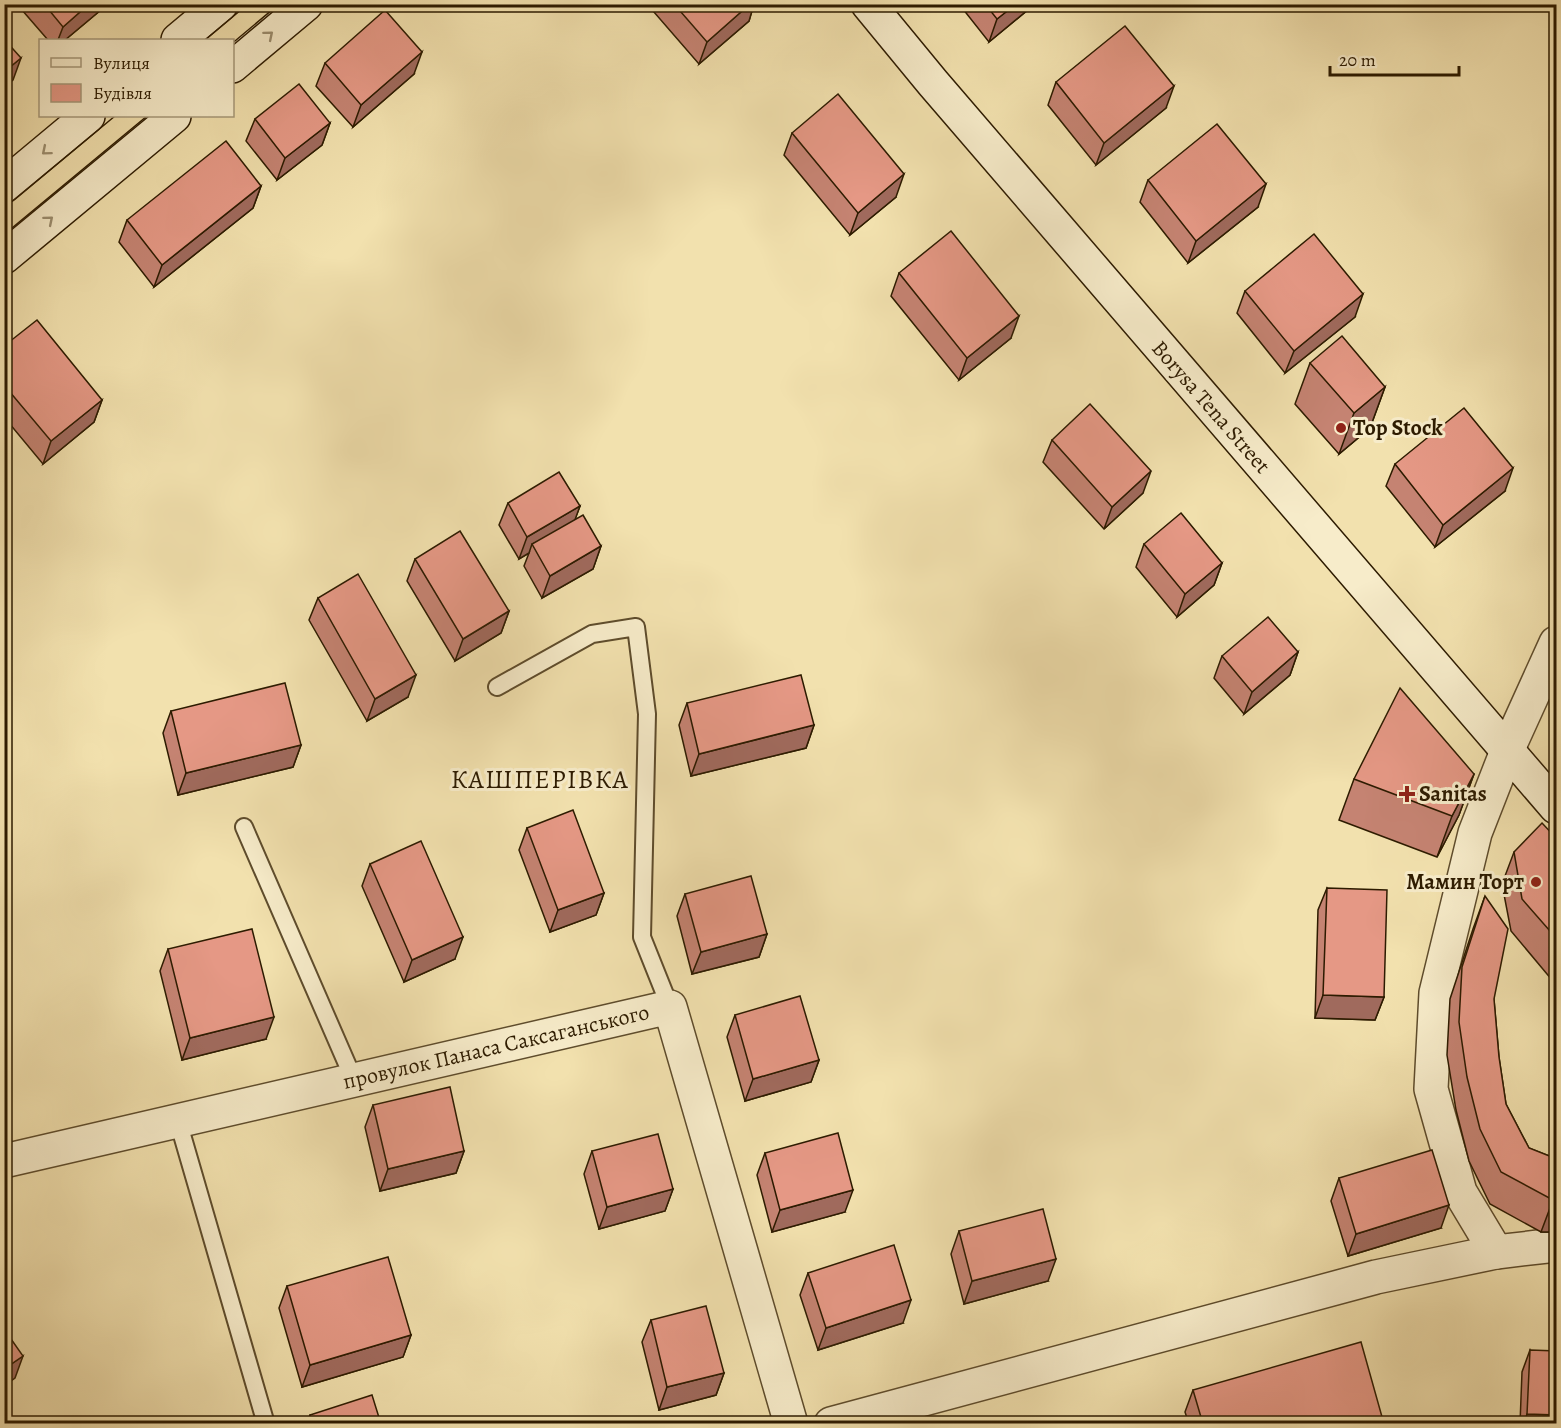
<svg xmlns="http://www.w3.org/2000/svg" width="1561" height="1428" font-family="Alegreya,serif">
<style>
.lines{fill:none;stroke-linecap:round;stroke-linejoin:round}
.lane-casing{stroke:#5e4c2c;stroke-width:20}
.street-casing{stroke:#5e4c2c;stroke-width:36}
.secondary-casing{stroke:#2d1b00;stroke-width:36}
.lane{stroke:#f7ecca;stroke-width:16}
.street{stroke:#f7ecca;stroke-width:33}
.secondary{stroke:#f7ecca;stroke-width:33}
.tram{stroke:#2d1b00;stroke-width:1.5}
.wall{fill:#c58372;stroke:#2d1b00;stroke-width:1.5}
.shaded-wall{fill:#a06a5d;stroke:#2d1b00;stroke-width:1.5}
.building{fill:#e59885;stroke:#2d1b00;stroke-width:1.5}
.oneway{stroke:#9c8e6f}
.poi-dot{fill:#8f2418;stroke:#f7ecca;stroke-width:2}
.labels{text-anchor:middle;dominant-baseline:central;stroke-width:6;stroke-linejoin:round;paint-order:stroke}
.street-label{font-size:22px;fill:#2d1b00;stroke:#f7ecca}
.poi-label{font-size:22px;font-weight:bold;fill:#2d1b00;stroke:#f7ecca;text-anchor:start}
.quarter-label{font-size:26px;letter-spacing:1.5px;fill:#2d1b00;stroke:#f7ecca}
</style>
<rect width="100%" height="100%" fill="#f2e1ae"/>
<filter id="stains"><feTurbulence type="fractalNoise" baseFrequency=".00333" numOctaves="4"/><feColorMatrix values="0 0 0 0 .2 0 0 0 0 .09 0 0 0 0 .02 0 0 0 .5 -.17"/></filter>
<radialGradient id="worn" r=".72"><stop offset=".6" stop-color="#630" stop-opacity="0"/><stop offset="1" stop-color="#630" stop-opacity=".3"/></radialGradient>
<g class="lines">
<g class="lane-casing">
<g id="lane">
<path d="M497,687L592,634L636,627L647,714L642,937L670,1007"/>
<path d="M244,827L354,1080"/>
<path d="M178,1121L266,1424"/>
</g>
</g>
<g class="street-casing">
<g id="street">
<path d="M1556,643L1507,751L1475,833L1436,993L1431,1089L1460,1192L1496,1252L1556,1245"/>
<path d="M4,1161L670,1007L791,1424"/>
<path d="M831,1424L1376,1277L1496,1252"/>
</g>
</g>
<g class="secondary-casing">
<g id="secondary">
<path d="M868,4L933,83L1556,807"/>
<path d="M178,40L221,4"/>
<path d="M232,66L306,4"/>
<path d="M4,186L88,116"/>
<path d="M4,257L174,116"/>
</g>
</g>
<use href="#lane" class="lane"/>
<use href="#street" class="street"/>
<use href="#secondary" class="secondary"/>
<g class="tram">
<path d="M205,40L248,4"/>
<path d="M232,46L282,4"/>
<path d="M4,208L115,116"/>
<path d="M4,236L149,116"/>
</g>
</g>
<g class="wall">
<path d="M24,4H108L65,40H48L22,10Z"/>
<path d="M647,4H754L749,21L699,64Z"/>
<path d="M959,4H1035L989,42Z"/>
<path d="M325,63L414,74L353,127L316,86Z"/>
<path d="M1056,82L1166,108L1096,165L1048,105Z"/>
<path d="M255,119L330,123L322,145L277,180L246,141Z"/>
<path d="M792,133L896,197L850,235L784,155Z"/>
<path d="M1148,180L1258,207L1188,263L1140,202Z"/>
<path d="M261,186L253,208L154,287L119,242L127,220Z"/>
<path d="M899,273L1011,338L959,380L891,296Z"/>
<path d="M1245,291L1355,317L1285,373L1237,313Z"/>
<path d="M4,346L102,400L94,422L43,464L4,417Z"/>
<path d="M1310,363L1385,387L1370,428L1339,454L1295,404Z"/>
<path d="M1052,440L1143,493L1104,529L1043,462Z"/>
<path d="M1395,464L1505,491L1435,547L1386,486Z"/>
<path d="M508,503L580,506L575,519L601,546L593,569L542,598L524,566L529,553L519,559L499,525Z"/>
<path d="M1144,544L1222,563L1214,585L1177,617L1136,567Z"/>
<path d="M415,559L509,611L501,633L455,661L407,581Z"/>
<path d="M318,598L408,697L367,721L309,620Z"/>
<path d="M1298,652L1290,675L1244,714L1214,678L1222,656Z"/>
<path d="M687,703L814,725L806,748L691,776L679,725Z"/>
<path d="M171,711L301,745L293,767L178,795L163,733Z"/>
<path d="M1474,774L1459,815L1437,857L1339,820L1354,779Z"/>
<path d="M527,828L604,893L596,915L550,932L519,850Z"/>
<path d="M1557,839V986L1511,931L1502,884L1514,852Z"/>
<path d="M370,864L455,959L404,982L362,886Z"/>
<path d="M1327,888L1384,997L1375,1020L1315,1018L1318,910Z"/>
<path d="M685,894L767,934L759,957L692,974L677,916Z"/>
<path d="M1485,896L1499,1057L1506,1104L1529,1148L1557,1159V1232H1541L1490,1204L1469,1161L1456,1110L1447,1055L1450,999L1473,929Z"/>
<path d="M168,949L266,1039L182,1060L160,971Z"/>
<path d="M735,1015L819,1060L811,1082L745,1101L727,1037Z"/>
<path d="M373,1105L464,1151L456,1173L380,1191L365,1127Z"/>
<path d="M592,1151L673,1189L665,1211L599,1229L584,1174Z"/>
<path d="M765,1153L845,1212L772,1232L757,1175Z"/>
<path d="M1339,1178L1441,1228L1348,1256L1331,1201Z"/>
<path d="M959,1231L1048,1281L964,1304L951,1254Z"/>
<path d="M808,1273L903,1323L818,1350L800,1295Z"/>
<path d="M287,1286L411,1335L403,1357L302,1387L279,1308Z"/>
<path d="M651,1320L724,1373L716,1395L659,1410L642,1342Z"/>
<path d="M1530,1350L1557,1424H1520L1522,1372Z"/>
<path d="M1193,1390L1384,1424H1189L1185,1412Z"/>
<path d="M310,1415L381,1424H306Z"/>
</g>
<g class="shaded-wall">
<path d="M89,4H108L65,40H58L63,27Z"/>
<path d="M750,4H754L749,21L699,64L707,42Z"/>
<path d="M1016,4H1035L989,42L997,19Z"/>
<path d="M422,52L414,74L353,127L361,105Z"/>
<path d="M21,58L13,80L4,87V72Z"/>
<path d="M1174,86L1166,108L1096,165L1104,143Z"/>
<path d="M330,123L322,145L277,180L285,158Z"/>
<path d="M904,174L896,197L850,235L858,213Z"/>
<path d="M1266,184L1258,207L1188,263L1196,241Z"/>
<path d="M261,186L253,208L154,287L162,265Z"/>
<path d="M1363,294L1355,317L1285,373L1294,351Z"/>
<path d="M1019,316L1011,338L959,380L967,358Z"/>
<path d="M1385,387L1370,428L1339,454L1354,413Z"/>
<path d="M102,400L94,422L43,464L51,441Z"/>
<path d="M1513,468L1505,491L1435,547L1443,525Z"/>
<path d="M1151,471L1143,493L1104,529L1112,507Z"/>
<path d="M580,506L572,528L532,544L529,553L519,559L527,537Z"/>
<path d="M601,546L593,569L542,598L550,576Z"/>
<path d="M1222,563L1214,585L1177,617L1185,594Z"/>
<path d="M509,611L501,633L455,661L463,639Z"/>
<path d="M1298,652L1290,675L1244,714L1252,692Z"/>
<path d="M416,675L408,697L367,721L375,699Z"/>
<path d="M814,725L806,748L691,776L699,754Z"/>
<path d="M301,745L293,767L178,795L186,773Z"/>
<path d="M1474,774L1459,815L1437,857L1452,816Z"/>
<path d="M604,893L596,915L550,932L558,910Z"/>
<path d="M767,934L759,957L692,974L701,952Z"/>
<path d="M463,937L455,959L404,982L412,960Z"/>
<path d="M1323,995L1384,997L1375,1020L1315,1018Z"/>
<path d="M274,1017L266,1039L182,1060L190,1038Z"/>
<path d="M819,1060L811,1082L745,1101L753,1079Z"/>
<path d="M464,1151L456,1173L380,1191L388,1169Z"/>
<path d="M673,1189L665,1211L599,1229L607,1207Z"/>
<path d="M853,1190L845,1212L772,1232L780,1210Z"/>
<path d="M1553,1200H1557V1232H1541Z"/>
<path d="M1449,1205L1441,1228L1348,1256L1356,1234Z"/>
<path d="M1056,1259L1048,1281L964,1304L972,1281Z"/>
<path d="M911,1300L903,1323L818,1350L826,1328Z"/>
<path d="M411,1335L403,1357L302,1387L310,1365Z"/>
<path d="M23,1356L15,1378L4,1386V1369Z"/>
<path d="M724,1373L716,1395L659,1410L667,1387Z"/>
<path d="M1527,1414L1557,1415V1424H1524Z"/>
</g>
<g class="building">
<path d="M44,4H89L63,27Z"/>
<path d="M674,4H750L707,42Z"/>
<path d="M985,4H1016L997,19Z"/>
<path d="M385,10L422,52L361,105L325,63Z"/>
<path d="M1125,26L1174,86L1104,143L1056,82Z"/>
<path d="M4,39L21,58L4,72Z"/>
<path d="M299,84L330,123L285,158L255,119Z"/>
<path d="M838,94L904,174L858,213L792,133Z"/>
<path d="M1217,124L1266,184L1196,241L1148,180Z"/>
<path d="M226,141L261,186L162,265L127,220Z"/>
<path d="M951,231L1019,316L967,358L899,273Z"/>
<path d="M1314,234L1363,294L1294,351L1245,291Z"/>
<path d="M37,320L102,400L51,441L4,385V346Z"/>
<path d="M1342,336L1385,387L1354,413L1310,363Z"/>
<path d="M1090,404L1151,471L1112,507L1052,440Z"/>
<path d="M1464,408L1513,468L1443,525L1395,464Z"/>
<path d="M559,472L580,506L527,537L508,503Z"/>
<path d="M1181,513L1222,563L1185,594L1144,544Z"/>
<path d="M583,515L601,546L550,576L532,544Z"/>
<path d="M460,531L509,611L463,639L415,559Z"/>
<path d="M358,574L416,675L375,699L318,598Z"/>
<path d="M1268,617L1298,652L1252,692L1222,656Z"/>
<path d="M801,675L814,725L699,754L687,703Z"/>
<path d="M285,683L301,745L186,773L171,711Z"/>
<path d="M1400,688L1474,774L1452,816L1354,779Z"/>
<path d="M573,810L604,893L558,910L527,828Z"/>
<path d="M1542,823L1557,839V939L1522,899L1514,852Z"/>
<path d="M421,841L463,937L412,960L370,864Z"/>
<path d="M751,876L767,934L701,952L685,894Z"/>
<path d="M1327,888L1387,890L1384,997L1323,995Z"/>
<path d="M1485,896L1508,929L1494,999L1499,1057L1506,1104L1529,1148L1557,1159V1200H1553L1501,1172L1480,1129L1467,1077L1459,1022L1462,967Z"/>
<path d="M252,929L274,1017L190,1038L168,949Z"/>
<path d="M800,996L819,1060L753,1079L735,1015Z"/>
<path d="M450,1087L464,1151L388,1169L373,1105Z"/>
<path d="M838,1133L853,1190L780,1210L765,1153Z"/>
<path d="M658,1134L673,1189L607,1207L592,1151Z"/>
<path d="M1432,1150L1449,1205L1356,1234L1339,1178Z"/>
<path d="M1043,1209L1056,1259L972,1281L959,1231Z"/>
<path d="M894,1245L911,1300L826,1328L808,1273Z"/>
<path d="M388,1257L411,1335L310,1365L287,1286Z"/>
<path d="M706,1306L724,1373L667,1387L651,1320Z"/>
<path d="M4,1329L23,1356L4,1369Z"/>
<path d="M1361,1342L1384,1424H1203L1193,1390Z"/>
<path d="M1530,1350L1557,1351V1415L1527,1414Z"/>
<path d="M372,1395L381,1424H312L310,1415Z"/>
</g>
<defs><path id="oneway-chevron" d="M-2-3.5L2.5 0L-2 3.5" fill="none" stroke-width="1.6" stroke-linecap="round" stroke-linejoin="round" transform="scale(1.5)"/></defs>
<g class="oneway">
<use href="#oneway-chevron" transform="translate(269 35) rotate(-40)"/>
<use href="#oneway-chevron" transform="translate(46 151) rotate(140)"/>
<use href="#oneway-chevron" transform="translate(49 220) rotate(-40)"/>
</g>
<g class="poi-dot">
<circle cx="1341" cy="428" r="6"/>
<path d="M1404 785h6v6h6v6h-6v6h-6v-6h-6v-6h6z"/>
<circle cx="1536" cy="882" r="6"/>
</g>
<g class="labels">
<g class="street-label">
<text transform="translate(1211 407) rotate(49)">Borysa Tena Street</text>
<text transform="translate(496 1047) rotate(-13)">провулок Панаса Саксаганського</text>
</g>
<g class="poi-label">
<text x="1353" y="428">Top Stock</text>
<text x="1419" y="794">Sanitas</text>
<text x="1524" y="882" text-anchor="end">Мамин Торт</text>
</g>
<g class="quarter-label">
<text x="540" y="779">КАШПЕРІВКА</text>
</g>
</g>
<rect width="1561" height="1428" fill="none" stroke="#f2e1ae" stroke-width="24"/>
<rect x="6" y="6" width="1549" height="1416" fill="none" stroke="#2d1b00" stroke-width="3"/>
<rect x="12" y="12" width="1537" height="1404" fill="none" stroke="#2d1b00" stroke-width="1.5"/>
<rect x="39" y="39" width="195" height="78" fill="#f7ecca" stroke="#a69879" stroke-width="1.5"/>
<rect x="51" y="58" width="30" height="9" fill="#f7ecca" stroke="#a69879" stroke-width="1.5"/>
<text x="93" y="69" font-size="18" fill="#2d1b00">Вулиця</text>
<rect x="51" y="84" width="30" height="18" fill="#e59885" stroke="#a69879" stroke-width="1.5"/>
<text x="93" y="99" font-size="18" fill="#2d1b00">Будівля</text>
<path d="M1330 66v9h129v-9" fill="none" stroke="#2d1b00" stroke-width="3"/>
<text x="1339" y="66" font-size="18" fill="#2d1b00" stroke="#f7ecca" stroke-width="4.5" paint-order="stroke">20 m</text>
<rect width="100%" height="100%" filter="url(#stains)"/>
<rect width="100%" height="100%" fill="url(#worn)"/>
</svg>
